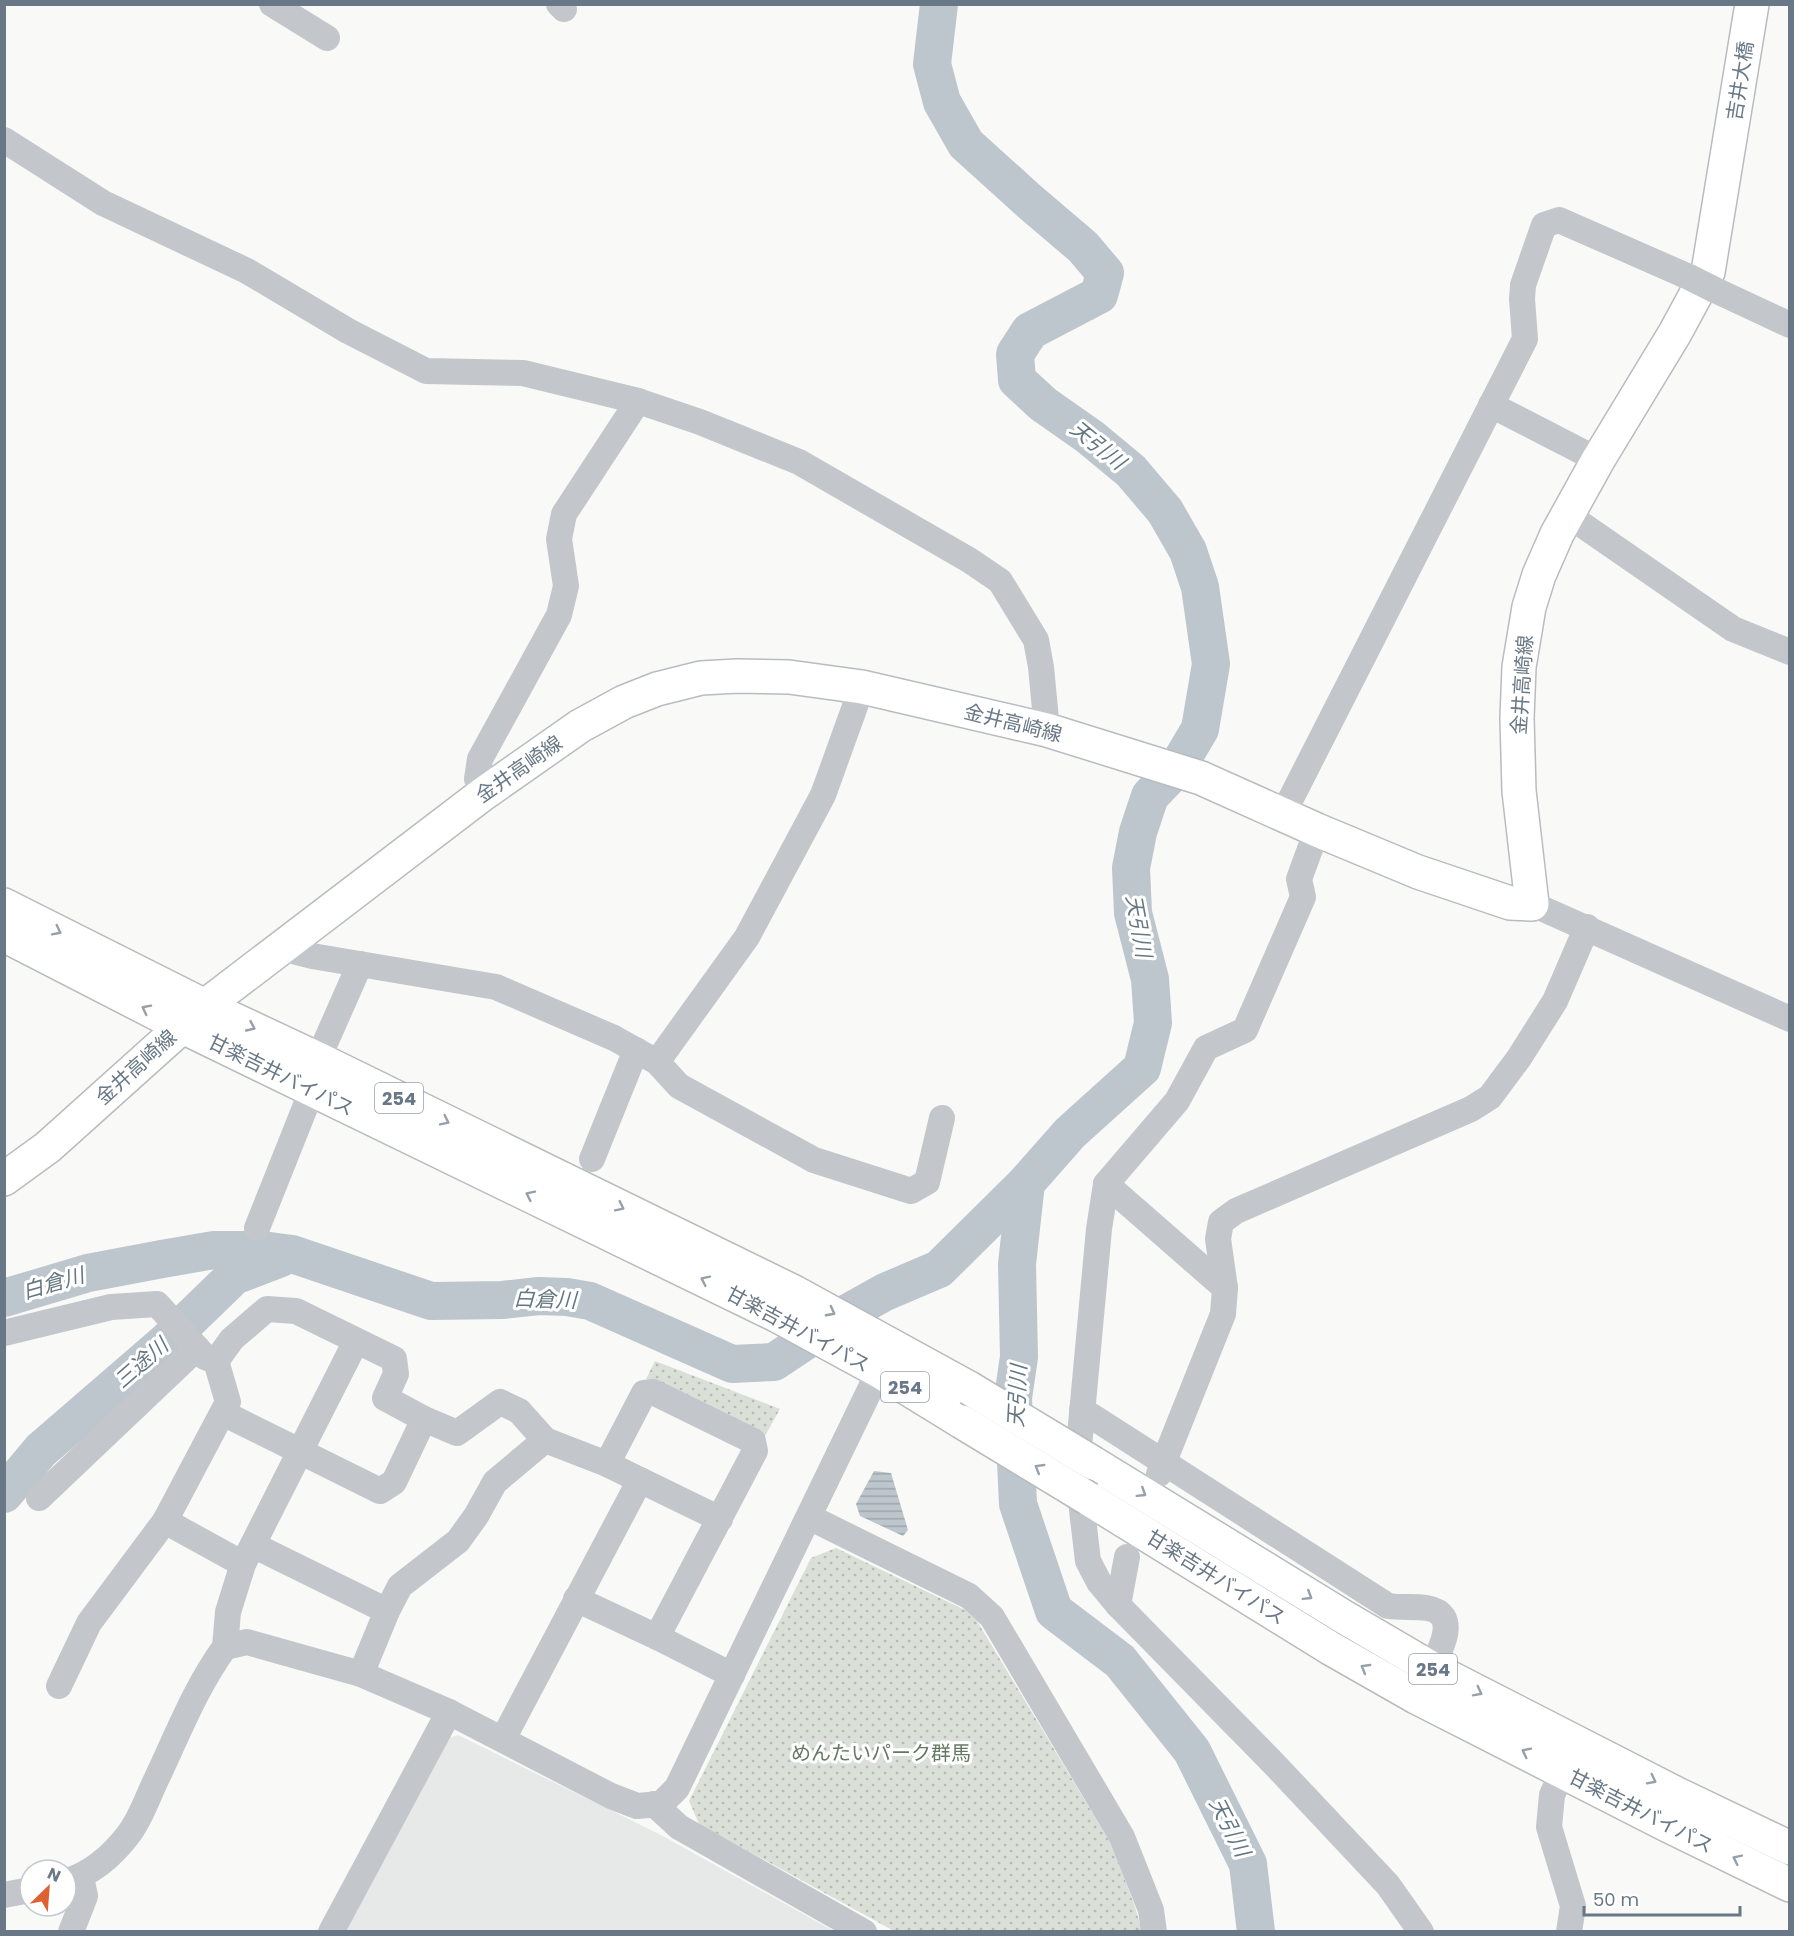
<svg xmlns="http://www.w3.org/2000/svg" width="1794" height="1936" font-family="Poppins,'Noto Sans JP',sans-serif">
<style>
.built{fill:#e7e8e8}
.park{fill:url(#park-dots)}
.water{fill:url(#water-rules)}
.lines{fill:none;stroke-linecap:round;stroke-linejoin:round}
.river{stroke:#bdc6cc;stroke-width:38}
.major-casing{stroke:#b8bcc0;stroke-width:36}
.highway-casing{stroke:#b8bbbe;stroke-width:36}
.minor{stroke:#c3c6ca;stroke-width:26}
.major{stroke:#fff;stroke-width:33}
.highway{stroke:#fff;stroke-width:33}
.highway-bridge-casing{stroke:#b8bbbe;stroke-width:36;stroke-linecap:butt}
.minor-bridge{stroke:#c3c6ca;stroke-width:26}
.highway-bridge{stroke:#fff;stroke-width:33}
.oneway{stroke:#96a0aa}
.labels{text-anchor:middle;dominant-baseline:central;stroke-width:6;stroke-linejoin:round;paint-order:stroke}
.shield{fill:#fff;stroke:#96a0aa;stroke-width:1.5}
.shield-label{font-size:18px;font-weight:bold;fill:#697886}
.street-label{font-size:20px;fill:#697886;stroke:#fff}
.park-label{font-size:20px;fill:#667964;stroke:#fff}
.water-label{font-size:21px;font-style:italic;fill:#657882;stroke:#fff}
</style>
<defs>
<pattern id="park-dots" width="8" height="8" patternUnits="userSpaceOnUse" patternTransform="scale(1.5)"><rect width="8" height="8" fill="#dae0d8"/><path d="M2 2h.1M6 6h.1" fill="none" stroke="#b5bab5" stroke-width="1.8" stroke-linecap="round"/></pattern>
<pattern id="water-rules" width="6" height="5" patternUnits="userSpaceOnUse" patternTransform="scale(1.5)"><rect width="6" height="5" fill="#bdc6cc"/><path d="M0 2.5h6" fill="none" stroke="#9ea6ab"/></pattern>
</defs>
<rect width="100%" height="100%" fill="#f9f9f7"/>
<path class="built" d="M458,1735L661,1835L834,1931L341,1932L443,1740Z"/>
<g class="park">
<path d="M655,1361L780,1409L765,1436L646,1379Z"/>
<path d="M836,1548L965,1610L977,1621L1113,1847L1135,1907L1142,1931H894L699,1824L689,1801L811,1558Z"/>
</g>
<path class="water" d="M874,1471L891,1473L908,1530L903,1536L860,1516L856,1504Z"/>
<g class="lines">
<g class="river">
<path d="M1026,1183L1017,1264L1019,1357L1013,1398L1018,1504L1054,1611L1120,1661L1192,1751L1248,1864L1256,1932"/>
<path d="M4,1298L88,1273L162,1259L214,1250H262L292,1254L431,1301L502,1300L539,1296L567,1297L590,1301L732,1364L774,1362L849,1312L885,1292L939,1269L1026,1183L1070,1133L1142,1068L1153,1023L1150,979L1133,913L1131,868L1138,832L1150,796L1177,768L1200,729L1211,664L1200,587L1188,551L1165,511L1131,471L1090,437L1043,404L1017,380L1015,354L1030,331L1099,295L1105,273L1083,247L1029,201L966,144L942,102L932,64L939,4"/>
<path d="M4,1494L41,1450L166,1342L234,1276L281,1258"/>
</g>
<g class="major-casing">
<path id="major" d="M4,1179L48,1147L205,1006L483,794L580,726L624,702L657,689L701,678L737,676L789,677L862,687L1047,730L1201,778L1317,830L1418,872L1510,903L1532,904L1519,791L1517,718L1519,667L1529,607L1539,575L1557,534L1598,460L1675,333L1708,272L1752,4"/>
</g>
<g class="highway-casing">
<g id="highway">
<path d="M4,905L205,1006L318,1059L794,1292L969,1388"/>
<path d="M4,935L181,1026L776,1315L879,1371L962,1422"/>
<path d="M1093,1463L1344,1617L1431,1668L1679,1795L1790,1848"/>
<path d="M1089,1499L1330,1648L1416,1697L1667,1825L1790,1885"/>
</g>
</g>
<g class="minor">
<path d="M272,4L327,38"/>
<path d="M559,4L564,9"/>
<path d="M4,140L103,203L247,271L348,331L426,371L523,373L638,401L564,514L559,539L566,586L559,615L480,759L477,779L483,794"/>
<path d="M1715,290L1790,325"/>
<path d="M638,401L700,422L799,462L969,560L1000,581L1036,640L1041,667L1047,730"/>
<path d="M1491,405L1598,460"/>
<path d="M1568,515L1733,629L1790,652"/>
<path d="M1283,814L1525,339L1522,299L1523,285L1544,225L1559,220L1689,277"/>
<path d="M1532,904L1790,1019"/>
<path d="M281,948L312,956L496,987L614,1038L657,1062L747,937L823,795L862,687"/>
<path d="M318,1059L360,964"/>
<path d="M657,1062L679,1086L814,1160L911,1191L927,1182L942,1118"/>
<path d="M592,1159L636,1050"/>
<path d="M1106,1184L1225,1288"/>
<path d="M257,1228L312,1090"/>
<path d="M4,1333L111,1307L157,1304L205,1357L216,1361L228,1402L165,1521L89,1623L59,1686"/>
<path d="M216,1361L232,1339L267,1309L296,1311L394,1359L396,1374L385,1398L424,1419L394,1482L380,1491L223,1413"/>
<path d="M1082,1410L1388,1606C1401,1608 1414,1606 1427,1608C1461,1614 1440,1651 1431,1668"/>
<path d="M424,1419L457,1433L500,1402L519,1411L545,1440"/>
<path d="M607,1464L644,1393L653,1392L753,1441L755,1451L657,1637"/>
<path d="M1159,1474L1223,1314L1225,1288L1218,1239L1221,1222L1236,1211L1471,1109L1490,1097L1519,1058L1555,1001L1587,927"/>
<path d="M39,1498L197,1348"/>
<path d="M809,1517L969,1596L992,1617L1122,1837L1151,1910L1154,1932"/>
<path d="M165,1521L243,1564"/>
<path d="M253,1545L387,1611"/>
<path d="M1127,1557L1118,1605L1276,1766L1388,1885L1421,1932"/>
<path d="M576,1599L657,1637L732,1675"/>
<path d="M1118,1605L1099,1582L1088,1561L1077,1468L1099,1229L1106,1184L1177,1101L1206,1048L1245,1030L1303,897L1299,879L1317,830"/>
<path d="M225,1647L228,1612L243,1564L356,1341"/>
<path d="M361,1674L387,1611L400,1586L458,1541L476,1516L495,1482L545,1440L607,1464L720,1519"/>
<path d="M503,1739L640,1480"/>
<path d="M1563,1771L1552,1795L1549,1827L1573,1906L1569,1932"/>
<path d="M654,1804L679,1827L864,1932"/>
<path d="M66,1881C90,1875 113,1855 128,1835C140,1820 147,1799 155,1782C177,1736 195,1688 225,1647L247,1642L361,1674L449,1712L611,1796L637,1806L661,1804L677,1788L879,1371"/>
<path d="M4,1895L30,1890"/>
<path d="M71,1932L85,1896L81,1877"/>
<path d="M331,1932L449,1712"/>
</g>
<use href="#major" class="major"/>
<use href="#highway" class="highway"/>
<g class="highway-bridge-casing">
<g id="highway-bridge">
<path d="M969,1388L1093,1463"/>
<path d="M962,1422L1089,1499"/>
</g>
</g>
<path class="minor-bridge" d="M1689,277L1715,290"/>
<use href="#highway-bridge" class="highway-bridge"/>
</g>
<defs><path id="oneway-chevron" d="M-2-3.5L2.5 0L-2 3.5" fill="none" stroke-width="1.6" stroke-linecap="round" stroke-linejoin="round" transform="scale(1.5)"/></defs>
<g class="oneway">
<use href="#oneway-chevron" transform="translate(57 931) rotate(27)"/>
<use href="#oneway-chevron" transform="translate(146 1009) rotate(-153)"/>
<use href="#oneway-chevron" transform="translate(251 1027) rotate(25)"/>
<use href="#oneway-chevron" transform="translate(445 1121) rotate(26)"/>
<use href="#oneway-chevron" transform="translate(530 1195) rotate(-154)"/>
<use href="#oneway-chevron" transform="translate(620 1207) rotate(26)"/>
<use href="#oneway-chevron" transform="translate(705 1280) rotate(-154)"/>
<use href="#oneway-chevron" transform="translate(831 1312) rotate(28)"/>
<use href="#oneway-chevron" transform="translate(1039 1468) rotate(-149)"/>
<use href="#oneway-chevron" transform="translate(1142 1493) rotate(32)"/>
<use href="#oneway-chevron" transform="translate(1308 1596) rotate(32)"/>
<use href="#oneway-chevron" transform="translate(1365 1668) rotate(-150)"/>
<use href="#oneway-chevron" transform="translate(1478 1692) rotate(27)"/>
<use href="#oneway-chevron" transform="translate(1526 1752) rotate(-153)"/>
<use href="#oneway-chevron" transform="translate(1652 1780) rotate(27)"/>
<use href="#oneway-chevron" transform="translate(1737 1859) rotate(-154)"/>
</g>
<g class="labels">
<g class="shield">
<rect x="375" y="1083" width="48" height="30" rx="4.5"/>
<rect x="881" y="1372" width="48" height="30" rx="4.5"/>
<rect x="1409" y="1654" width="48" height="30" rx="4.5"/>
</g>
<g class="shield-label">
<text x="399" y="1098">254</text>
<text x="905" y="1387">254</text>
<text x="1433" y="1669">254</text>
</g>
<g class="street-label">
<text transform="translate(1740 81) rotate(-81)">吉井大橋</text>
<text transform="translate(1522 685) rotate(-86)">金井高崎線</text>
<text transform="translate(1013 723) rotate(14)">金井高崎線</text>
<text transform="translate(519 769) rotate(-35)">金井高崎線</text>
<text transform="translate(136 1067) rotate(-42)">金井高崎線</text>
<text transform="translate(281 1075) rotate(26)">甘楽吉井バイパス</text>
<text transform="translate(798 1329) rotate(28)">甘楽吉井バイパス</text>
<text transform="translate(1216 1577) rotate(32)">甘楽吉井バイパス</text>
<text transform="translate(1641 1811) rotate(27)">甘楽吉井バイパス</text>
</g>
<g class="park-label">
<text x="881" y="1753">めんたいパーク群馬</text>
</g>
<g class="water-label">
<text transform="translate(1098 445) rotate(39)">天引川</text>
<text transform="translate(1139 926) rotate(80)">天引川</text>
<text transform="translate(53 1283) rotate(-16)">白倉川</text>
<text transform="translate(545 1299) rotate(2)">白倉川</text>
<text transform="translate(141 1363) rotate(-41)">三途川</text>
<text transform="translate(1017 1396) rotate(-87)">天引川</text>
<text transform="translate(1230 1827) rotate(63)">天引川</text>
</g>
</g>
<rect width="1794" height="1936" fill="none" stroke="#697886" stroke-width="12"/>
<g transform="translate(48 1888) rotate(25)"><circle r="28" fill="#ffffff" stroke="#c3c9cf" stroke-width="1.5"/>
<path d="M0-4.5L10 22L0 15L-10 22Z" fill="#dd6132"/>
<text y="-9" font-size="16" font-weight="bold" text-anchor="middle" fill="#697886">N</text>
</g>
<path d="M1584 1906v9h156v-9" fill="none" stroke="#697886" stroke-width="3"/>
<text x="1593" y="1906" font-size="18" fill="#697886" stroke="#ffffff" stroke-width="4.5" paint-order="stroke">50 m</text>
</svg>
